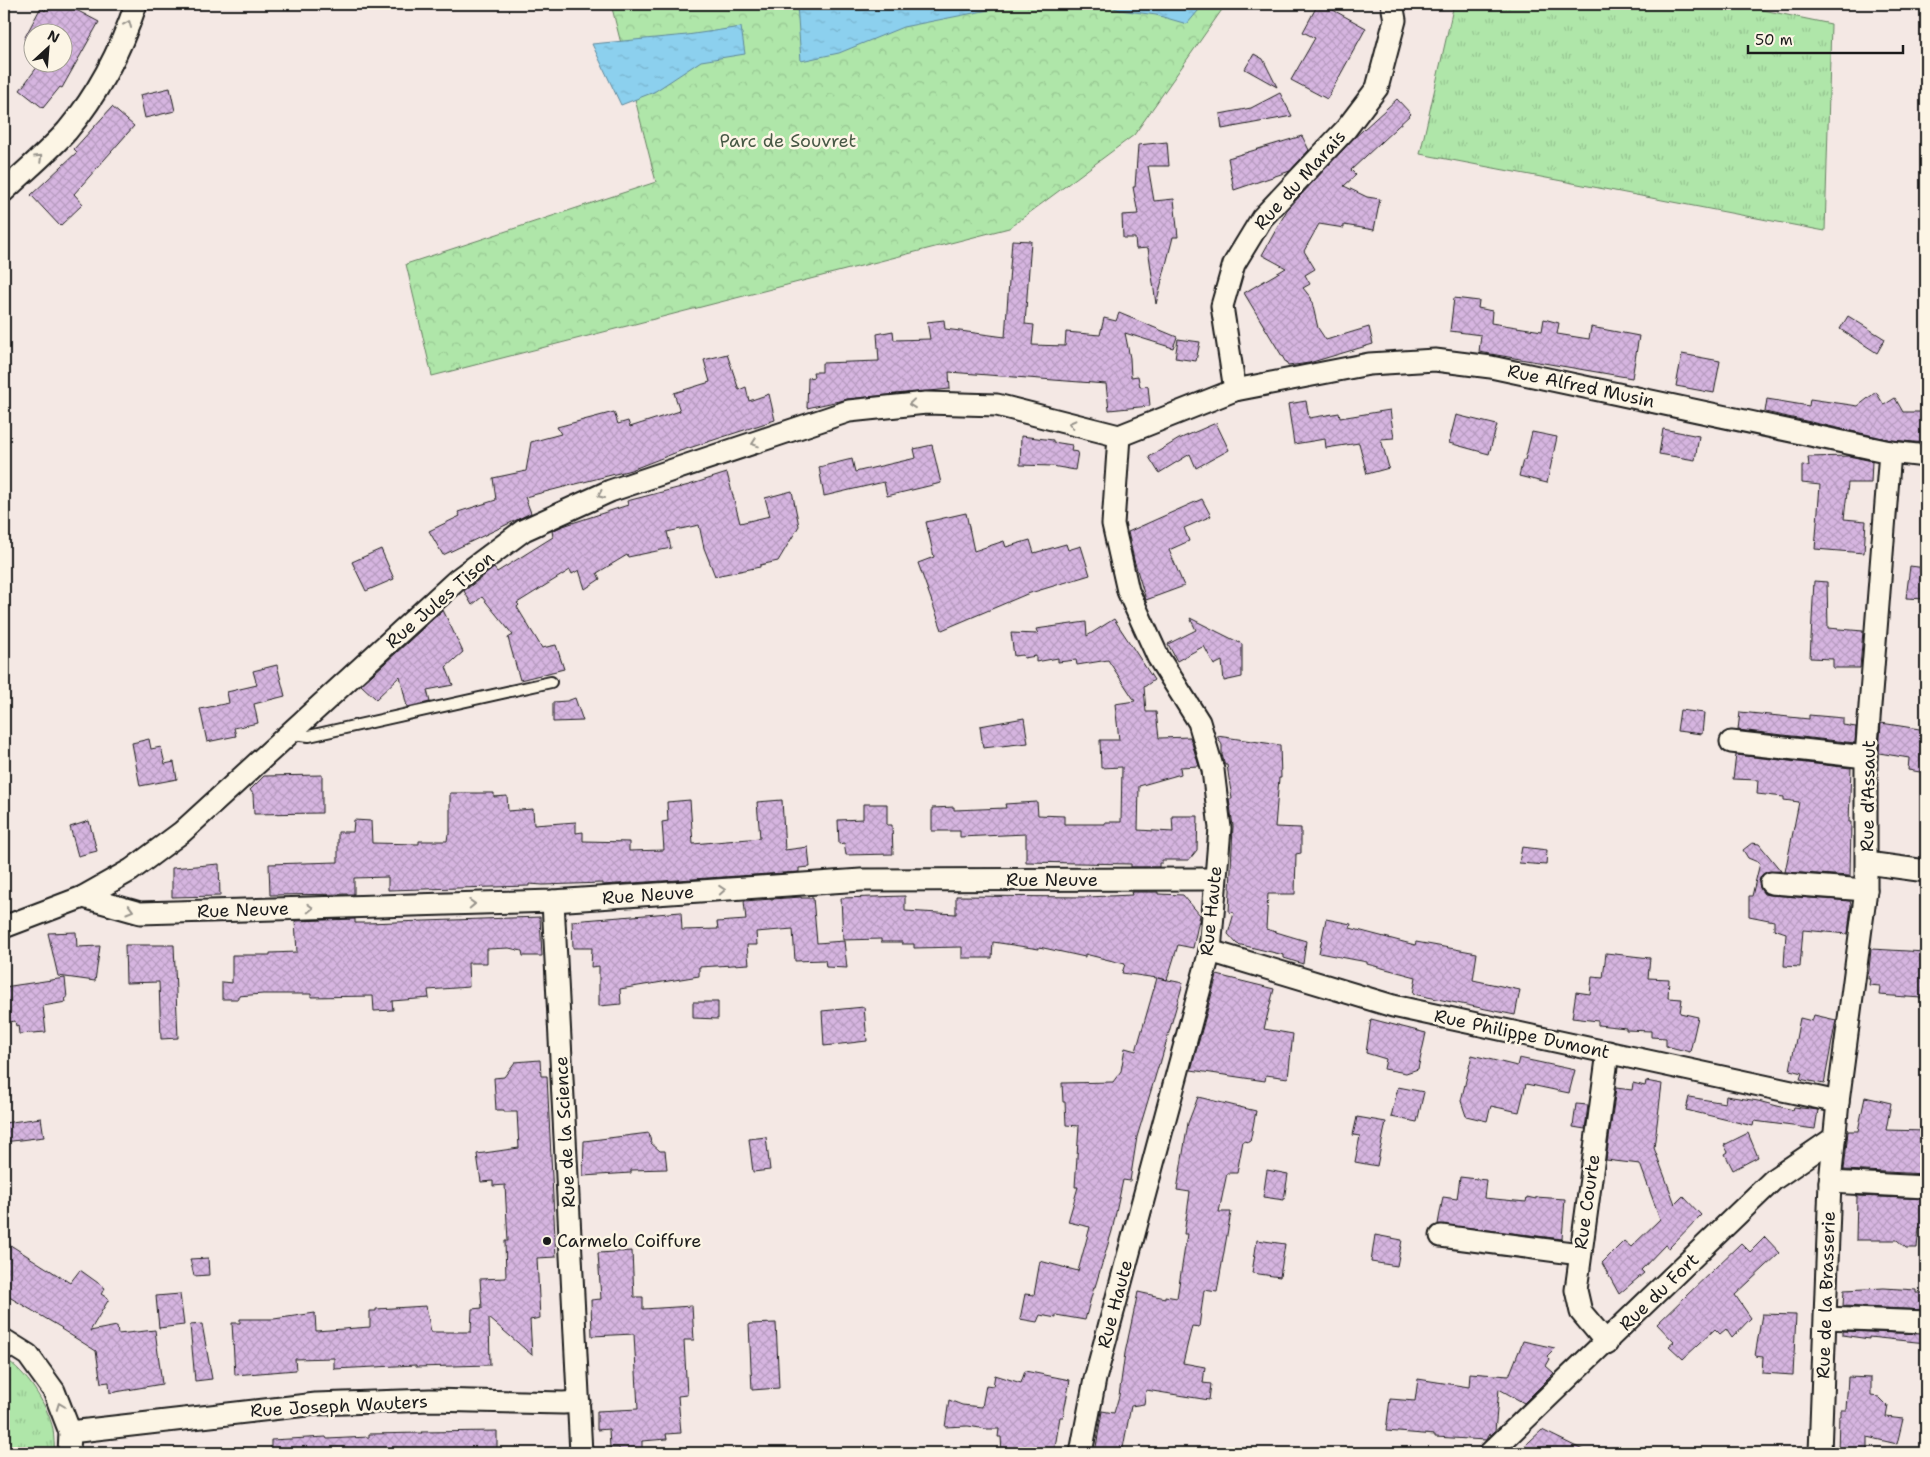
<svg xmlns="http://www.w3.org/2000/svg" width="1930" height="1457" font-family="'Shantell Sans',sans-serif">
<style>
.grass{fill:url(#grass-tufts);stroke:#668162}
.park{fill:url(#park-crowns);stroke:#668162}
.water{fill:url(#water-ripples);stroke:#5f889a}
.building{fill:url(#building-cross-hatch);stroke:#1c1c1c}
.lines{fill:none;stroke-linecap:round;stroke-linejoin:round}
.lane-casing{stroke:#1c1c1c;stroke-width:14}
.street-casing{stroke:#1c1c1c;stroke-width:25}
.lane{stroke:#fcf5e5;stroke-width:10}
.street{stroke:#fcf5e5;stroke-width:21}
.oneway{stroke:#97938b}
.poi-dot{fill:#1c1c1c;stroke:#fcf5e5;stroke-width:2}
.labels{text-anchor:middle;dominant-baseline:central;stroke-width:5;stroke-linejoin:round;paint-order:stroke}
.park-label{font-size:18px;fill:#485946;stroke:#fcf5e5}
.street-label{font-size:18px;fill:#1c1c1c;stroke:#fcf5e5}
.poi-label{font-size:18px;fill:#1c1c1c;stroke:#fcf5e5;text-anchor:start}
</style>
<defs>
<pattern id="grass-tufts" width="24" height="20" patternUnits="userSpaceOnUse" patternTransform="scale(1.25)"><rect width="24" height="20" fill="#afe6a9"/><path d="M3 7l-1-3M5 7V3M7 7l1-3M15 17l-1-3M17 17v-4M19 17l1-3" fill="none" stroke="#96c591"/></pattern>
<pattern id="park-crowns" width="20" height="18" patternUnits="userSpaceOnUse" patternTransform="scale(1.25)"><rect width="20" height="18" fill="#afe6a9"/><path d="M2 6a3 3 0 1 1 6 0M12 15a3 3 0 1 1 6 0" fill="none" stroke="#96c591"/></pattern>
<pattern id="water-ripples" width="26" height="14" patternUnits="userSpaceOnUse" patternTransform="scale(1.25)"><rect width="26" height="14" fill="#8cd0ee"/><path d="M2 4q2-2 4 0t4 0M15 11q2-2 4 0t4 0" fill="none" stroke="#78b2cc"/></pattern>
<pattern id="building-cross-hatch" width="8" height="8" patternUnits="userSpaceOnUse" patternTransform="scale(1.25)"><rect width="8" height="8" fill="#d6b5e0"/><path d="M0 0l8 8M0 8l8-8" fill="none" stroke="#b79bc0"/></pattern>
</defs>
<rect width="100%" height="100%" fill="#f4e8e4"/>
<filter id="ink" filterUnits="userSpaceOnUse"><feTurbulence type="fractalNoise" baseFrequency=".02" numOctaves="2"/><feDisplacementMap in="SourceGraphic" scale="10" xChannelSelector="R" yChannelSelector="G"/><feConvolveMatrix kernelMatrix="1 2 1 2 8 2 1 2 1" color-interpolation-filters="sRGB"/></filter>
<g filter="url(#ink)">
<g class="grass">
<path d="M1454,4H1734L1831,24L1825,231L1420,154Z"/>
<path d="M4,1358C26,1371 47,1404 53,1429C54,1437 54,1446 55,1453H4Z"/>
</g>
<path class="park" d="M611,4H1226L1134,135L1009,228L432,376L406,264L656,182Z"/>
<g class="water">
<path d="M797,4H1019L903,27L839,53L801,61Z"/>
<path d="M1102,4H1204L1187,24L1156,15L1120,10Z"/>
<path d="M741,27L745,54L701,61L654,92L621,105L592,44L687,35Z"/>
</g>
<g class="building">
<path d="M48,4H65L99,22L62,88L60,87L43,108L20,90L41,62H62V32H32V44L24,39L41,7L45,11Z"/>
<path d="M1318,4H1322L1366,28L1327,99L1291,80L1315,38L1303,32Z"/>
<path d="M1254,54L1263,59L1277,87L1245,69Z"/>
<path d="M170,88L175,111L145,118L140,95Z"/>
<path d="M1280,93L1292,116L1222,129L1220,114L1251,108Z"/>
<path d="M1397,99L1411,114L1351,170L1356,175L1344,186L1367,197L1380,199L1374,230L1344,225V228L1319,224L1304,251L1315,269L1305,275L1310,284L1303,288L1311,298L1318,328L1326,340L1369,327L1373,344L1309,363L1288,366L1244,293L1286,268L1262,255L1287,210L1352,140Z"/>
<path d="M112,107L134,126L74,194L83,204L60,226L31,195L77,152L74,149Z"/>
<path d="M1302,136L1309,150L1290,171L1234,190L1228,158Z"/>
<path d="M1167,142L1169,166H1148L1154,201L1174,199L1178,237H1173L1156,304L1148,248L1136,249L1135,238H1123L1122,215L1138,214L1133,187H1135L1138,145Z"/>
<path d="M1012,240L1031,241L1025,324L1034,325L1032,345L1065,346L1066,332L1100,335L1104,318L1116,321L1119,313L1177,337L1173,348L1125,333L1130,358L1131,377L1138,376L1140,387L1148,386L1150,406L1109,410L1106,384L949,372L950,389L848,399L807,408L808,378L814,377L813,372H822V363L879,361L877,334L893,331L894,340L930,339L927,322L944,320L945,329L1005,337Z"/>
<path d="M1454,298L1479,301L1478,308L1492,311L1491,323L1542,331L1544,319L1559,323L1557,334L1589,339L1591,327L1639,336L1632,378L1479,352L1481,335L1450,331Z"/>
<path d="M1848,316L1885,339L1877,353L1840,329Z"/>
<path d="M1178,339L1200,342L1196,361L1175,358Z"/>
<path d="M727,354L739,390L746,387L749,401L769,394L775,420L680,451L631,470L525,497L531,513L443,555L429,531L460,516L458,512L496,500L493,478L526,471L531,442L561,434L557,427L614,412L618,424L628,421L630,427L680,411L674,393L710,382L704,360Z"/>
<path d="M1682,354L1720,361L1714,393L1676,386Z"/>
<path d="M1876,392L1884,405L1895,398L1903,412H1926V443L1892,440L1765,412L1767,399L1809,406L1810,399L1858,406Z"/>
<path d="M1306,401L1309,418L1339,413L1340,418L1390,410L1394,438L1381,439L1389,468L1367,474L1359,443L1326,448L1325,439L1294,444L1288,404Z"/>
<path d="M1456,415L1497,425L1489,454L1449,443Z"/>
<path d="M1216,423L1229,450L1196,468L1190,454L1159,473L1149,457L1179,439Z"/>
<path d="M1663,429L1699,436L1695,460L1659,454Z"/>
<path d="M1532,432L1557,437L1547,483L1519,476L1523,460H1525Z"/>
<path d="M1021,436L1053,440V442L1072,445L1071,451L1078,452L1075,470L1052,466L1020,465Z"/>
<path d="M932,445L941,483L887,496L884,482L824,496L819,467L852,459L855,472L916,458L914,449Z"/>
<path d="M1849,456L1872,461L1871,483H1848L1844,519L1866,521L1864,553L1815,549L1820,485L1802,483V465L1809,466L1808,457Z"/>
<path d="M727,473L740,523L770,516L765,498L792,491L799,526L778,561L760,565V567L715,576L704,548L699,525L667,532L671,548L628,557L627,555L597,573L600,579L585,589L579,570L572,574L570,570L517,603L519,605L517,607L542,648L556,645L564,669L520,680L508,638L513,635L482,597L472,605L464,591L494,568L497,572L553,537L552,531L563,526L628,505L627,501L689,485Z"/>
<path d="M1202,499L1211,516L1184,528L1189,541L1169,550L1184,586L1146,600L1134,560L1128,532Z"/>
<path d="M966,513L974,551L1004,541L1006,547L1030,540L1034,553L1066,544L1068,550L1081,546L1090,575L1027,594L942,630L918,563L934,557L926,522Z"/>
<path d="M381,549L394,579L366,591L352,562Z"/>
<path d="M1910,566L1926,568V599L1906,598Z"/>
<path d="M1814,581L1827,582L1828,628L1863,631L1860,668H1833V659L1810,658Z"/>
<path d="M443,610L463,652L446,667L453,685L427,690L430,702L407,707L400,676L376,699L361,685Z"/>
<path d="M1190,618L1242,644V677L1224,681L1222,661L1214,665L1204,646L1177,661L1168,644L1196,630Z"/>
<path d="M1114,619L1154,680L1144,687L1146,712H1156L1159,738L1190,737L1199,766L1180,767L1181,774L1139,786L1138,830L1173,832L1172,816H1198L1197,850L1189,860H1162V863H1159V867H1131V864L1026,862V834L960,837V831H932V808L954,807V810L1006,808L1005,804L1037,802L1038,815L1064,816V824H1105V822H1121L1122,767L1101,768L1100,740H1119L1115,704L1135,701L1108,660L1077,665L1076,660L1058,662V658L1036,662V656L1024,658L1023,655L1014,656L1011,633L1038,634L1036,629L1086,622L1087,636Z"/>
<path d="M277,665L285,696L254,704L258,723L234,728L236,736L207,742L200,709L229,703L227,692L257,685L253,671Z"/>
<path d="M575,698L583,721L553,722V702L567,701Z"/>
<path d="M1680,710L1704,713L1702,734L1677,731Z"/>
<path d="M1740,712L1809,719V715L1843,718V725L1856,727L1855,743L1738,730Z"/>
<path d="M1024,718L1028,743L983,748L980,726Z"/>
<path d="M1881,723L1926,730V773L1908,770L1909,758L1879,753Z"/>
<path d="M1217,736L1280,745L1281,778H1279L1275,827L1301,828V853L1296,854L1295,894H1268L1266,929L1306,941L1303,964L1284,958V955L1237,944L1228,934L1234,913L1229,912L1233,826L1229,799H1232L1227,765H1225L1222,755V745Z"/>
<path d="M149,739L151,749L161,747L165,764L174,762L177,779L140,786L132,743Z"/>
<path d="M1736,755L1851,768L1849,822H1851L1850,876L1785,872L1799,802L1784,800V797L1757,794L1758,780L1733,779Z"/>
<path d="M322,775V813L254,814L253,794L250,790L264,776Z"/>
<path d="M450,793H494V797L507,796L508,811L533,809L534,825L576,822V833L583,832V841L629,842V851L664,850L662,822L668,821L667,802L690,800L693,844L760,838L757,802L782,800L785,850L808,847L810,867L799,868V872L602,885V883L543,885L529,884V886L388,890V877L354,878V894L270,895L269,864L338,862V832H353L354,820L371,821L372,843L419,844V841H447L448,834H450Z"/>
<path d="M863,804H887V825H892L893,854L846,855L844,843L839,844L838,820L863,819Z"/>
<path d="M89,821L97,851L78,856L70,827Z"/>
<path d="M1752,843L1759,844L1781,871L1766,872L1761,876L1759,882L1760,888L1764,894L1770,895L1850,901L1851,905L1848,934L1803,930L1800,967L1784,966L1786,933L1774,929V921L1749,916V896H1752L1760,863L1748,858L1743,850Z"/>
<path d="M1522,847L1547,850L1546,865L1519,863Z"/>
<path d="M219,864L220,896L172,897V868Z"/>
<path d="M1131,892H1158V894L1183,895L1200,915L1193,948L1178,945L1167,980L1158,978L1183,983L1160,1064H1159L1137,1137L1130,1181L1123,1180L1112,1231L1095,1287H1094L1085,1320L1056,1315V1318L1040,1315L1037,1322L1020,1319L1025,1294L1034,1295L1040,1261L1078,1271L1090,1227L1068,1222L1078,1187H1075L1079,1126L1066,1125L1065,1102H1063L1062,1083L1113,1082L1121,1071L1125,1048L1136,1051L1157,978L1122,973L1125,964L1085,954V957L1039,947V949L993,942L992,958H962V947L914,948V944H902V942H881V939L843,940L841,898L905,896V911L956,914V896L1087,897L1132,895Z"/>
<path d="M801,897V898H813L817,943L844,941L847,968L826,967L825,960L795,961L793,929L756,932L757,945H747L749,964L699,967V976L620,989L621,1004L599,1006V966L591,967L592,948H573L572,921L681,912L682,930L718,929L717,922L746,920L744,901Z"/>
<path d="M540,917L542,956H523L522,951L509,948L487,949V963H468L469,987L428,990L429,998L392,1001L393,1010L374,1011L373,996L311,997V994H263L238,996V999H222V982L232,983V955H270V953L297,952L295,921L355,919V923H367Z"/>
<path d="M1326,919L1351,924L1350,928L1415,945L1416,942L1477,953L1473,980L1520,990L1515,1015L1413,994L1416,977L1367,964V962L1319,953Z"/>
<path d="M76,932L77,947L100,946L95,981L58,976L48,933Z"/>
<path d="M125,945H174L178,1038L161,1039L159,982L126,983Z"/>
<path d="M1871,949L1926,952V995H1922L1921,998L1879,995L1880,986L1869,985L1870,979H1868Z"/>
<path d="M1606,953L1650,958L1648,978L1669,979L1668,998L1682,999L1680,1013L1698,1017L1690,1052L1666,1046V1038L1651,1037V1031L1626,1030V1028L1598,1025V1021L1572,1018L1576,992L1590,994L1592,977L1603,978Z"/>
<path d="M1217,975L1274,989L1264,1029L1293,1034L1288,1078L1266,1075L1265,1081L1191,1070Z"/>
<path d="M65,978L67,998H65L66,1002L43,1006L46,1032L19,1034L18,1025L16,1026L15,1021L8,1022L6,1004H4V987Z"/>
<path d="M693,1002H718V1019L693,1018Z"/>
<path d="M864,1007L867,1041L824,1046L822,1011Z"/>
<path d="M1814,1015L1836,1020L1824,1084L1800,1079L1802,1073L1790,1070L1800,1018L1812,1021Z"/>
<path d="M1371,1019L1426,1033L1418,1069L1406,1073L1384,1069L1386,1059L1366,1053Z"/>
<path d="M1472,1055L1517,1066L1519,1058L1575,1070L1569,1093L1526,1084L1519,1112L1491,1106L1487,1121L1466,1116L1461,1101Z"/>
<path d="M540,1060L541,1076H547L556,1257L537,1258L540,1318L530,1320L532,1355L489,1318L490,1365L416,1367V1365L334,1369V1358L295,1359L296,1370L235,1375L232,1323H240V1319H274L315,1313L316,1331L370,1327V1311H376V1309L426,1306L431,1332H471L472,1309L482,1308L480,1279L506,1278L505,1241H508L505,1185L493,1186V1181L481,1182L477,1154L519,1148L517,1112H504V1110H496L494,1078L504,1077L515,1062Z"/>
<path d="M1646,1081L1662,1084L1654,1148L1675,1204L1683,1196L1701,1215L1669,1248L1665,1245L1641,1270L1644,1273L1619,1294L1602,1263L1624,1241L1631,1247L1660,1219L1640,1164L1606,1160L1616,1088L1632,1090L1633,1083L1645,1086Z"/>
<path d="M1398,1087L1424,1092L1417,1122L1391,1117Z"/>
<path d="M1726,1096L1758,1101L1793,1110L1794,1107L1818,1110L1815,1129L1754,1121L1753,1126L1686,1110L1689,1097L1725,1103Z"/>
<path d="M1198,1097L1256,1111L1250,1142L1243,1141L1237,1173H1227L1219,1212H1231L1217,1292L1204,1290L1199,1327L1192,1326L1183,1363L1205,1367L1203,1383L1211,1384L1209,1400L1146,1390L1144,1404L1131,1406L1122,1453H1095L1102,1411L1114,1413L1119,1396L1125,1353L1138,1292L1165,1298V1296L1177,1298L1187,1234H1184L1190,1192L1177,1190L1188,1123Z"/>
<path d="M1865,1097L1891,1103L1886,1130L1926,1131V1174L1844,1170L1848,1131H1858Z"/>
<path d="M1576,1104L1588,1105L1585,1129L1573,1127Z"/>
<path d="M1357,1117L1386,1122L1377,1166L1355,1162L1360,1136L1353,1135Z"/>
<path d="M41,1118L44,1137L4,1142V1123Z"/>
<path d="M649,1133L651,1143L660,1151H665L667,1169L631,1170V1173L583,1176L584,1141Z"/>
<path d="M1748,1133L1758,1157L1733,1170L1725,1154L1728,1152L1724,1145Z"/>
<path d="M766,1137L770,1170L753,1172L749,1139Z"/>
<path d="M1267,1170L1288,1174L1284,1200L1263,1197Z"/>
<path d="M1460,1177L1486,1180L1484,1198L1526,1202L1527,1197L1536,1199V1197L1565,1199L1562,1239L1438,1224L1443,1197L1457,1199Z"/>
<path d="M1857,1196L1926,1199V1226L1919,1228L1917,1248H1906L1897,1240H1856Z"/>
<path d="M1375,1235L1402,1240L1397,1266L1371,1262Z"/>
<path d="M1765,1237L1780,1253L1735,1295L1751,1318L1732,1338L1726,1329L1720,1334L1715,1329L1683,1359L1669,1346L1674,1342L1657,1324L1741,1243L1750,1252Z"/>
<path d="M1257,1240L1285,1244L1280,1277L1252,1273Z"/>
<path d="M4,1241L70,1283L80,1270L105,1288L101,1294L109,1299L90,1331L117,1326L118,1334L155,1330L162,1384L110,1393L109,1382L101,1383L96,1351L61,1329L62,1328L4,1294Z"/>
<path d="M632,1251L634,1297H643V1309L692,1306L694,1340H684L687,1395L678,1396L681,1433L666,1434L667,1439L642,1441V1453H620L619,1448H610L609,1429L597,1430V1411L638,1409L634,1334L592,1336L591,1300L601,1299L598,1253Z"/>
<path d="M208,1258L209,1275L194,1276L190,1259Z"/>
<path d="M1884,1288L1916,1290V1293H1926V1310L1843,1306L1844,1290Z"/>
<path d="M180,1294L184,1325L159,1328L156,1296Z"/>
<path d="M1762,1314L1796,1315L1793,1375L1762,1373L1763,1357L1755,1356Z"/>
<path d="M776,1323L779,1388L752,1390L749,1324Z"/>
<path d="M202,1324L212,1379L195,1381L190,1325Z"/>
<path d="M1842,1331L1926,1334V1343L1869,1337V1339L1842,1335Z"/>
<path d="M1523,1341L1555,1348L1547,1356L1550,1359L1546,1366L1554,1373L1524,1403L1499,1389L1495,1431L1491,1435L1489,1434L1486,1440L1435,1437V1435L1386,1431L1390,1399L1415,1401L1418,1379L1469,1387L1470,1373L1509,1376Z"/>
<path d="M1025,1371L1070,1380L1063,1417H1060L1054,1453H1002L1001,1437H998L999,1429H986L968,1426L945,1427L949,1400L962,1405L982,1407L986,1385L993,1386L995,1375L1021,1383Z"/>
<path d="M1848,1377L1871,1378V1396L1879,1397L1888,1406L1886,1417L1903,1419L1897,1444L1867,1437V1453H1838L1839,1416H1841V1410H1846Z"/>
<path d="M1542,1430L1589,1453H1517Z"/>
<path d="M497,1431V1453H271V1440L326,1437L327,1439L369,1437V1434L422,1433L421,1432Z"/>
</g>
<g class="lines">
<g class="lane-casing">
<path id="lane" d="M291,734L309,736L551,682"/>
</g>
<g class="street-casing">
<g id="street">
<path d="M4,191C25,171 48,152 67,131C98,94 121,49 136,4"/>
<path d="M1235,390L1222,306L1234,264L1262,218L1346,129L1377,88L1395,20L1392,4"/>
<path d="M1119,436L1235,390L1369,364L1435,360L1491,367L1890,452L1926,456"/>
<path d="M1731,742L1866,757"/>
<path d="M1867,863L1926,871"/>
<path d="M1771,883L1866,890"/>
<path d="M83,897L140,913L553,901L861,880L1214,879"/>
<path d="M553,901L581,1453"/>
<path d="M4,927L83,897L131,870L182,832L457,580L524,530L610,491L849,411L926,403L997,405L1119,436"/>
<path d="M1210,951L1393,1006L1838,1102"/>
<path d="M1830,1182L1926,1187"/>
<path d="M1441,1236L1580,1254"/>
<path d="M1826,1318L1926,1322"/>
<path d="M4,1340L28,1355L54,1391L70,1432L69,1453"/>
<path d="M1607,1343L1581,1312L1576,1290L1608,1052"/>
<path d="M70,1432L316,1404L430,1400L563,1403L579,1402"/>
<path d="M1081,1453L1095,1379L1210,951L1220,828L1213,770L1199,722L1158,657L1128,591L1113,524L1119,436"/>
<path d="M1490,1453L1774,1179L1834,1138"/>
<path d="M1820,1453L1830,1182L1838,1102L1866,890V757L1890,452"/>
</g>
</g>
<use href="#lane" class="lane"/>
<use href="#street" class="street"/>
</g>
<defs><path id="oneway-chevron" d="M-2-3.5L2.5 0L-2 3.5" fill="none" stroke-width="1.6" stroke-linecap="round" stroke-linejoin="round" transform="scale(1.25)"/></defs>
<g class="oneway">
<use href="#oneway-chevron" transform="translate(128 24) rotate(-67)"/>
<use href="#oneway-chevron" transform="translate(39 158) rotate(-44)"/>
<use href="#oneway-chevron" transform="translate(912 404) rotate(174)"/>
<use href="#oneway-chevron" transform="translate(1072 424) rotate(-166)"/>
<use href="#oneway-chevron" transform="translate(755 443) rotate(161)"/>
<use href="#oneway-chevron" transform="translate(601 495) rotate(156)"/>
<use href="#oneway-chevron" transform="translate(722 890) rotate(-4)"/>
<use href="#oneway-chevron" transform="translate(472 904) rotate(-2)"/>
<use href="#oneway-chevron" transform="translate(310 908) rotate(-2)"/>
<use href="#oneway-chevron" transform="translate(130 910) rotate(16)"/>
<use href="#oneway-chevron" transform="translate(60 1406) rotate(-111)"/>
</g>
</g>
<circle class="poi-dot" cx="547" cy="1241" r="5"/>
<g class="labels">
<g class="park-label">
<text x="788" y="141">Parc de Souvret</text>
</g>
<g class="street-label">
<text transform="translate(1300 180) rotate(-48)">Rue du Marais</text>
<text transform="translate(1581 386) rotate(12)">Rue Alfred Musin</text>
<text transform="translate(440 600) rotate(-41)">Rue Jules Tison</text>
<text transform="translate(1868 796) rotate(-89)">Rue d'Assaut</text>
<text x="1052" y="880">Rue Neuve</text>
<text transform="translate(648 895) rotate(-4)">Rue Neuve</text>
<text transform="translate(243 910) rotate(-2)">Rue Neuve</text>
<text transform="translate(1211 911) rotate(-84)">Rue Haute</text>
<text transform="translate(1522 1034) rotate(12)">Rue Philippe Dumont</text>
<text transform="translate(565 1132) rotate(-93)">Rue de la Science</text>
<text transform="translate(1587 1202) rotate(-82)">Rue Courte</text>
<text transform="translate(1659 1292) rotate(-44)">Rue du Fort</text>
<text transform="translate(1826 1295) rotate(-88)">Rue de la Brasserie</text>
<text transform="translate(1115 1304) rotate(-75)">Rue Haute</text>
<text transform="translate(339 1406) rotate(-3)">Rue Joseph Wauters</text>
</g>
<g class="poi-label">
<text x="557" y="1241">Carmelo Coiffure</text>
</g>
</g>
<rect width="1930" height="1457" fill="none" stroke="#fcf5e5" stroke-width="20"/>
<rect x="10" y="10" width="1910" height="1437" fill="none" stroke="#1c1c1c" stroke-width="2" filter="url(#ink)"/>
<g transform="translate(48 48) rotate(26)"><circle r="24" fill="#fcf5e5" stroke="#a29e95"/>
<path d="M0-4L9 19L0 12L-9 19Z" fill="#1c1c1c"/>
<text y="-8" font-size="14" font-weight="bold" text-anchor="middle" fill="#1c1c1c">N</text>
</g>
<path d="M1748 45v8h155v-8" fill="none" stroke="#1c1c1c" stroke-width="2.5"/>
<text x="1755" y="45" font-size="15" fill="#1c1c1c" stroke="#fcf5e5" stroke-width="4" paint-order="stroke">50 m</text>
</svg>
